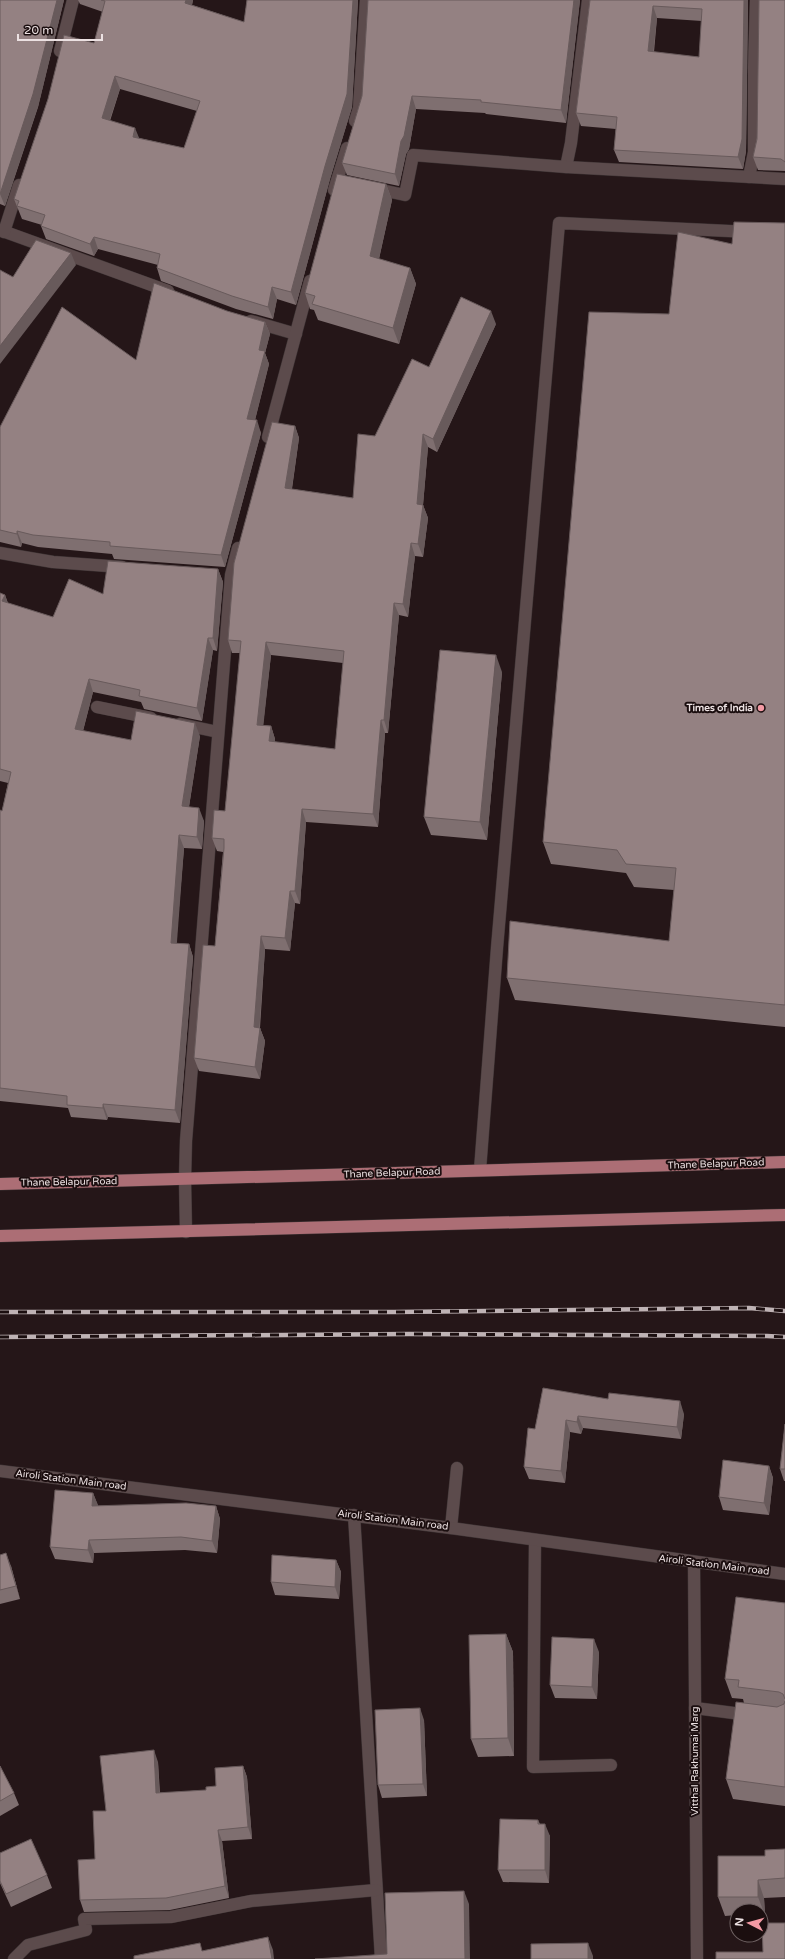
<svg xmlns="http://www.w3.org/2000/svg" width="785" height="1959" font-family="'Varela Round',sans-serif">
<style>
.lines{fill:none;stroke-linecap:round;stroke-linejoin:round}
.lane-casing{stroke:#3e3435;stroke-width:13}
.street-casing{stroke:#3e3435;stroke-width:13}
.secondary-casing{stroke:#3e3435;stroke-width:13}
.primary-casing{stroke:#3e3435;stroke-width:13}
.lane{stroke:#5c4b4c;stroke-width:12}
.street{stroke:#5c4b4c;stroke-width:12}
.secondary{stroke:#5c4b4c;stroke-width:12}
.primary{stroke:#ac6e75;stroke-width:12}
.rail-casing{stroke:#bfb3b5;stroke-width:4.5}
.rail{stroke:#1b0e0f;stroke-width:3;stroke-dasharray:9;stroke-linecap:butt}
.wall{fill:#7f6f70;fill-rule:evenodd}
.shaded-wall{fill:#685a5b}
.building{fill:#948182;stroke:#685a5b;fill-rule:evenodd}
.poi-dot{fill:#f49aa4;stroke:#1b0e0f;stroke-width:1.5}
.labels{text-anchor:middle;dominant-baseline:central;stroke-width:4;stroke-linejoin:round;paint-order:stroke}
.poi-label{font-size:10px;font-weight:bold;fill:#ece1e2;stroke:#1b0e0f;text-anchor:end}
.street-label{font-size:10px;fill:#ece1e2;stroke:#1b0e0f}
</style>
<rect width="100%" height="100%" fill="#251618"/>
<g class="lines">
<g class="lane-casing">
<g id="lane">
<path d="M480,1170L497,948L559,223L750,232"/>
<path d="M451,1528L457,1468"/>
<path d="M695,1708L749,1715"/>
</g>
</g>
<g class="street-casing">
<g id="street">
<path d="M60,51L73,0"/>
<path d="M355,121L359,108L366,0"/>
<path d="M566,167L571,143L588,0"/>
<path d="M749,177L754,152V67L756,0"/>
<path d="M372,188L405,195L413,155L566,167L785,179"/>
<path d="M334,190L347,148"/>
<path d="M0,230L168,291"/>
<path d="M4,232L19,185"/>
<path d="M251,321L296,334"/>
<path d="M268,437L310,281"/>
<path d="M0,553L53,562L122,567"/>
<path d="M97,707L151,718"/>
<path d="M180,724L218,732"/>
<path d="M186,1232L185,1179L186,1141L231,575L238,548"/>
<path d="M354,1515L381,1959"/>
<path d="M535,1540L533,1767L611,1765"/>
<path d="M694,1563L697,1959"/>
<path d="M14,1959L28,1945L86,1930L84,1919L171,1917L251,1901L376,1890"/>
</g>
</g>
<g class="secondary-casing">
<path id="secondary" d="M0,1471L451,1528L785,1574"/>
</g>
<g class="primary-casing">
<g id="primary">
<path d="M0,1184L785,1162"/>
<path d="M0,1236L785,1215"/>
</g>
</g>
<use href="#lane" class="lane"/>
<use href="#street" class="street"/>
<use href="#secondary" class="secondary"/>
<use href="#primary" class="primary"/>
<g class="rail-casing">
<g id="rail">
<path d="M0,1312H394L749,1308L785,1311"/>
<path d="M0,1337L409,1334L767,1336L785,1337"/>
</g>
</g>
<use href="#rail" class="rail"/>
</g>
<g class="wall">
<path d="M0,0H64L38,107L5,206L0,204Z"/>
<path d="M78,0H193L192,5L244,22L247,0H358L352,107L330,179L296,305L277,299L273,319L236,309L161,281L157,268L158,265L98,249L94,256L46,239L41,226L42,225L22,219L14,199L94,43L103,12L80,4ZM120,89L197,111L184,148L139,138L110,121Z"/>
<path d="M580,0L566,123L486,114L485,113L416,109L409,149L406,154L399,186L347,175L342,163L362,96Z"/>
<path d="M590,0L748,1L746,151L743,169L619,162L614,150L616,129L581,126L576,113ZM657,18L702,21L699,57L654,52Z"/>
<path d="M785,0V171L758,170L753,157Z"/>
<path d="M386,184L392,200L379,259L410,268L416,284L399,344L318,320L314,310L310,309L305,293Z"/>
<path d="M785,223V1027L515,1000L507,978L669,941L674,890L634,887L626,873L551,864L543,842L669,314L732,244Z"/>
<path d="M227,311L265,322L270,334L265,353L269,364L255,420L261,433L225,567L114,559L112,554L38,547L22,543L21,547L0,542V427L136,360Z"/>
<path d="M496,324L437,452L428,447L423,505L428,518L423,557L415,556L408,617L399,615L388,733H385L378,827L306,822L300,904L295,903L290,951L265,949L260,1028L265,1041L260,1079L199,1071L194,1058L215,946L223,852L217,851L212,838L225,811L240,653H232L228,640L295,426L299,438L292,489L353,498L375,436L429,367ZM271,655L343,663L335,749L275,742V739L271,726L263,725Z"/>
<path d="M218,569L223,582L217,651L213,650L202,721L144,709L141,702L93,692L83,731L131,740L200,736L189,807L204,821L202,849L184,848L176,943L189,944L193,957L180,1123L108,1117L107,1120L71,1117L68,1108L0,1101V810L2,811L8,783L0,781V593L5,595L8,603L53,617L103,594Z"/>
<path d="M502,672L487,840L431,835L424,817Z"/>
<path d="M543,1388L684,1414L681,1439L583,1428L581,1434L570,1432L565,1483L529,1479L524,1467L535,1429Z"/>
<path d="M785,1424V1481H784L780,1469Z"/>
<path d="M769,1466L773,1478L769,1515L723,1510L719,1497Z"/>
<path d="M93,1493L98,1506H216L220,1519L217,1553L185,1550L94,1553L93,1563L55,1559L50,1547Z"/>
<path d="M0,1555L11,1566L20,1599L0,1604Z"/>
<path d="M336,1560L341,1572L339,1599L275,1595L271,1582Z"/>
<path d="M785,1603V1806L733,1799L726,1779L744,1703L743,1699L732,1698L725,1679Z"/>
<path d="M506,1634L513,1652L514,1756L478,1757L471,1739Z"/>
<path d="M599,1652L597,1699L555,1698L550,1685Z"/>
<path d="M424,1720L427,1796L382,1798L378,1785Z"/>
<path d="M158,1762L160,1793L206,1790L216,1786L243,1766L247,1777L252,1839L222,1841L229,1898L170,1910L84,1912L80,1900L95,1859Z"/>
<path d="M0,1766L14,1793L19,1805L0,1816Z"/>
<path d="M538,1820L540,1824L550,1836L549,1883L503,1882L498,1870Z"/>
<path d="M785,1849V1897L764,1898L765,1915H761V1911H737V1915L725,1916L718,1897L765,1856Z"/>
<path d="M0,1853L47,1875L52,1888L11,1907L0,1883Z"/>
</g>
<g class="shaded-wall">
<path d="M57,0H64L38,107L5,206L0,194Z"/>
<path d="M186,0H193L190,15L185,3Z"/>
<path d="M353,0H358L352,107L330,179L296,305L291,292Z"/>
<path d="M574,0H580L566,123L561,110Z"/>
<path d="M744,0H748V1L746,151L743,169L738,157Z"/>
<path d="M653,6L657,18L652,64L648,51Z"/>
<path d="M115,76L120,89L106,131L102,118Z"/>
<path d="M412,96L416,109L409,149L406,154L399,186L395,174L401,141Z"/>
<path d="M135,128L140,140L133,137Z"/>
<path d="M386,184L392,200L376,272L370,256Z"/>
<path d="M94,237L98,249L94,256L90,244Z"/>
<path d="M71,253L76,265L0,364V346Z"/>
<path d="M410,268L416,284L399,344L393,328Z"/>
<path d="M272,287L277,299L273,319L268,307Z"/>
<path d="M491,311L496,324L437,452L433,439Z"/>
<path d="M265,322L270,334L265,353L269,364L252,432L247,419L259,350Z"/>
<path d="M257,420L261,433L225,567L221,555Z"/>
<path d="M295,426L299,438L290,501L285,488Z"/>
<path d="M423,434L428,447L422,517L417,504Z"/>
<path d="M423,505L428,518L423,557L418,544Z"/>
<path d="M17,531L22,543L21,547L17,534Z"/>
<path d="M411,543L415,556L408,617L403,604Z"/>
<path d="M218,569L223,582L217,651L213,638Z"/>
<path d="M5,595L9,607L2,601Z"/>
<path d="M394,603L399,615L388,733L384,720Z"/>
<path d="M208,638L213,650L202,721L197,708Z"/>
<path d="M266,642L271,655L262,738L257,725Z"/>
<path d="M496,655L502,672L487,840L480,822Z"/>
<path d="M89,679L93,692L80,742L75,729Z"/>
<path d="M381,720L385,733L378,827L373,814Z"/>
<path d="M195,723L200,736L187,819L182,806Z"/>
<path d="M271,726L275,739L274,754L269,741Z"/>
<path d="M199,808L204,821L202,849L197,837Z"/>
<path d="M302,809L306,822L300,904L295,891Z"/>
<path d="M179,835L184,848L176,955L171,943Z"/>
<path d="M290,891L295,903L290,951L285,938Z"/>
<path d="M261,936L265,949L259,1034L260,1028L265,1041L260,1079L255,1067L254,1027Z"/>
<path d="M189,944L193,957L180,1123L175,1110Z"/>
<path d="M103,1104L108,1117L107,1120L103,1108Z"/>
<path d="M680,1401L684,1414L681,1439L677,1427Z"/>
<path d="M578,1416L583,1428L581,1434L577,1422Z"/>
<path d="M566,1420L570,1432L565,1483L561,1471Z"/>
<path d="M769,1466L773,1478L769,1515L764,1503Z"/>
<path d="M93,1493L98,1505L97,1519L92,1506Z"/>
<path d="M216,1506L220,1519L217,1553L212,1541Z"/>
<path d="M89,1540L94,1553L93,1563L88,1550Z"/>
<path d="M6,1553L11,1566L20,1599L16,1586Z"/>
<path d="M336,1560L341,1572L339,1599L335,1587Z"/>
<path d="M506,1634L513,1652L514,1756L508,1738Z"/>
<path d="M594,1639L599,1652L597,1699L592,1687Z"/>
<path d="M420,1708L424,1720L427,1796L423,1784Z"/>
<path d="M154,1750L158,1762L160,1805L156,1793Z"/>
<path d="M243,1766L247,1777L252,1839L248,1827Z"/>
<path d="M545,1824L550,1836L549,1883L545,1870Z"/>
<path d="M218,1830L222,1841L229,1898L225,1886Z"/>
<path d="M758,1880L764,1898L765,1915L758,1897Z"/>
<path d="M464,1891L469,1904L470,1959H465Z"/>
<path d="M268,1937L273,1950L274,1959H272Z"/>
<path d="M588,1943L593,1956V1959H588Z"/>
</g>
<g class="building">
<path d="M0,0H57L33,94L0,194Z"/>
<path d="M101,0H186L185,3L244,22L247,0H353L347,94L325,166L291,292L272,287L268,307L232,296L157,268L160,254L94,237L90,244L41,226L45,215L17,206L19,201L14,199L48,99L64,35L94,43L105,1ZM115,76L200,101L184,148L133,137L135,128L102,118Z"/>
<path d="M368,0H574L561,110L481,102V100L412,96L404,136L401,141L395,174L342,163L362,96Z"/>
<path d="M590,0H744L742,139L738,157L614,150L617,117L576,113ZM653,6L702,9L699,57L648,51Z"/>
<path d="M759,0H785V162L781,159L753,157L757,139Z"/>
<path d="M337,174L386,184L370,256L410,268L393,328L312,304L315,296L305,293Z"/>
<path d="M734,222L785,223V1005L507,978L510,921L669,941L676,868L626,864L617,850L543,842L589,312L669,314L678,232L732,244Z"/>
<path d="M36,240L71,253L0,346V270L13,277Z"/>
<path d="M154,283L227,311L265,322L259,350L265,351L247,419L257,420L221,555L110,546V542L33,535L17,531V534L0,530V427L62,307L136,360Z"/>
<path d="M461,297L491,311L433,439L423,434L417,504L423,505L418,544L411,543L403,604L394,603L384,720H381L373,814L302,809L295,891H290L285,938L261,936L254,1027L260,1028L255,1067L194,1058L203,945L215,946L224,848V839L212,838L214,810L225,811L241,641L228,640L234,563L272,422L295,426L285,488L353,498L358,434L375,436L412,359L429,367ZM266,642L344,651L335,749L269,741L271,726L257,725Z"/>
<path d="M108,561L218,569L213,638H208L197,708L139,696L140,690L89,679L75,729L131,740L136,711L195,723L182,806L199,808L197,837L179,835L171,943L189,944L175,1110L103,1104V1108L67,1105V1096L0,1088V810L2,811L11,772L0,769V593L5,595L2,601L53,617L69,579L103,594Z"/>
<path d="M440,650L496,655L480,822L424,817Z"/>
<path d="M543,1388L608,1399L609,1393L680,1401L677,1427L578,1416L577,1422L566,1420L561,1471L524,1467L528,1428L535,1429Z"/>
<path d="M785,1424V1469H780Z"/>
<path d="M723,1460L769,1466L764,1503L719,1497Z"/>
<path d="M55,1490L93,1493L92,1506L186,1503L216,1506L212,1541L181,1537L89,1540L88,1550L50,1547Z"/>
<path d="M6,1553L16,1586L0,1590V1555Z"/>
<path d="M272,1555L336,1560L335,1587L271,1582Z"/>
<path d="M736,1597L785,1603V1699L783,1694L779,1692L738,1687L739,1680L725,1679Z"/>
<path d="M506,1634L508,1738L471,1739L469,1635Z"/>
<path d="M552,1637L594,1639L592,1687L550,1685Z"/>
<path d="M785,1701V1787L726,1779L736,1702L777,1707L784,1704Z"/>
<path d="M420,1708L423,1784L378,1785L375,1710Z"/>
<path d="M154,1750L156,1793L206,1790V1787L216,1786L215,1768L243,1766L248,1827L218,1830L225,1886L166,1898L80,1900L78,1860L95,1859L93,1811H106L100,1756Z"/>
<path d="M0,1766L14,1793L0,1801Z"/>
<path d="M500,1819L538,1820V1824H545V1870H498Z"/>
<path d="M31,1839L47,1875L6,1894L0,1881V1853Z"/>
<path d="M785,1849V1878L758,1880V1897H718V1856H765V1850Z"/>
<path d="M464,1891L465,1959H315L387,1954L385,1893Z"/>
<path d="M762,1923H785V1959H716V1952H763Z"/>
<path d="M268,1937L272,1959H134V1956L200,1943L202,1951Z"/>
<path d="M588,1943V1959H531V1944Z"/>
</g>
<circle class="poi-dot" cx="761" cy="708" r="4"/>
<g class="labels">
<g class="poi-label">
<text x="753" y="708">Times of India</text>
</g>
<g class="street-label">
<text transform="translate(716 1164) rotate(-2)">Thane Belapur Road</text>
<text transform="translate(392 1173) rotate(-2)">Thane Belapur Road</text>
<text transform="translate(69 1182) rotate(-1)">Thane Belapur Road</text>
<text transform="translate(71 1480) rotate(7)">Airoli Station Main road</text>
<text transform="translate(393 1520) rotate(7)">Airoli Station Main road</text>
<text transform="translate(714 1565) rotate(7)">Airoli Station Main road</text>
<text transform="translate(695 1761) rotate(-90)">Vitthal Rakhumai Marg</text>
</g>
</g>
<g transform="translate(749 1923) rotate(276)"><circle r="19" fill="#1b0e0f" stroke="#6f6263"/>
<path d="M0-3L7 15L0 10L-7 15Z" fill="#f49aa4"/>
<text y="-6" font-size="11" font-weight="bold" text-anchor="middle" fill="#ece1e2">N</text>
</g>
<path d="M18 34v6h84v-6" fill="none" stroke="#ece1e2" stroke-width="2"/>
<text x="24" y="34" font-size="12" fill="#ece1e2" stroke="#1b0e0f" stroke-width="3" paint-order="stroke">20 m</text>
</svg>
